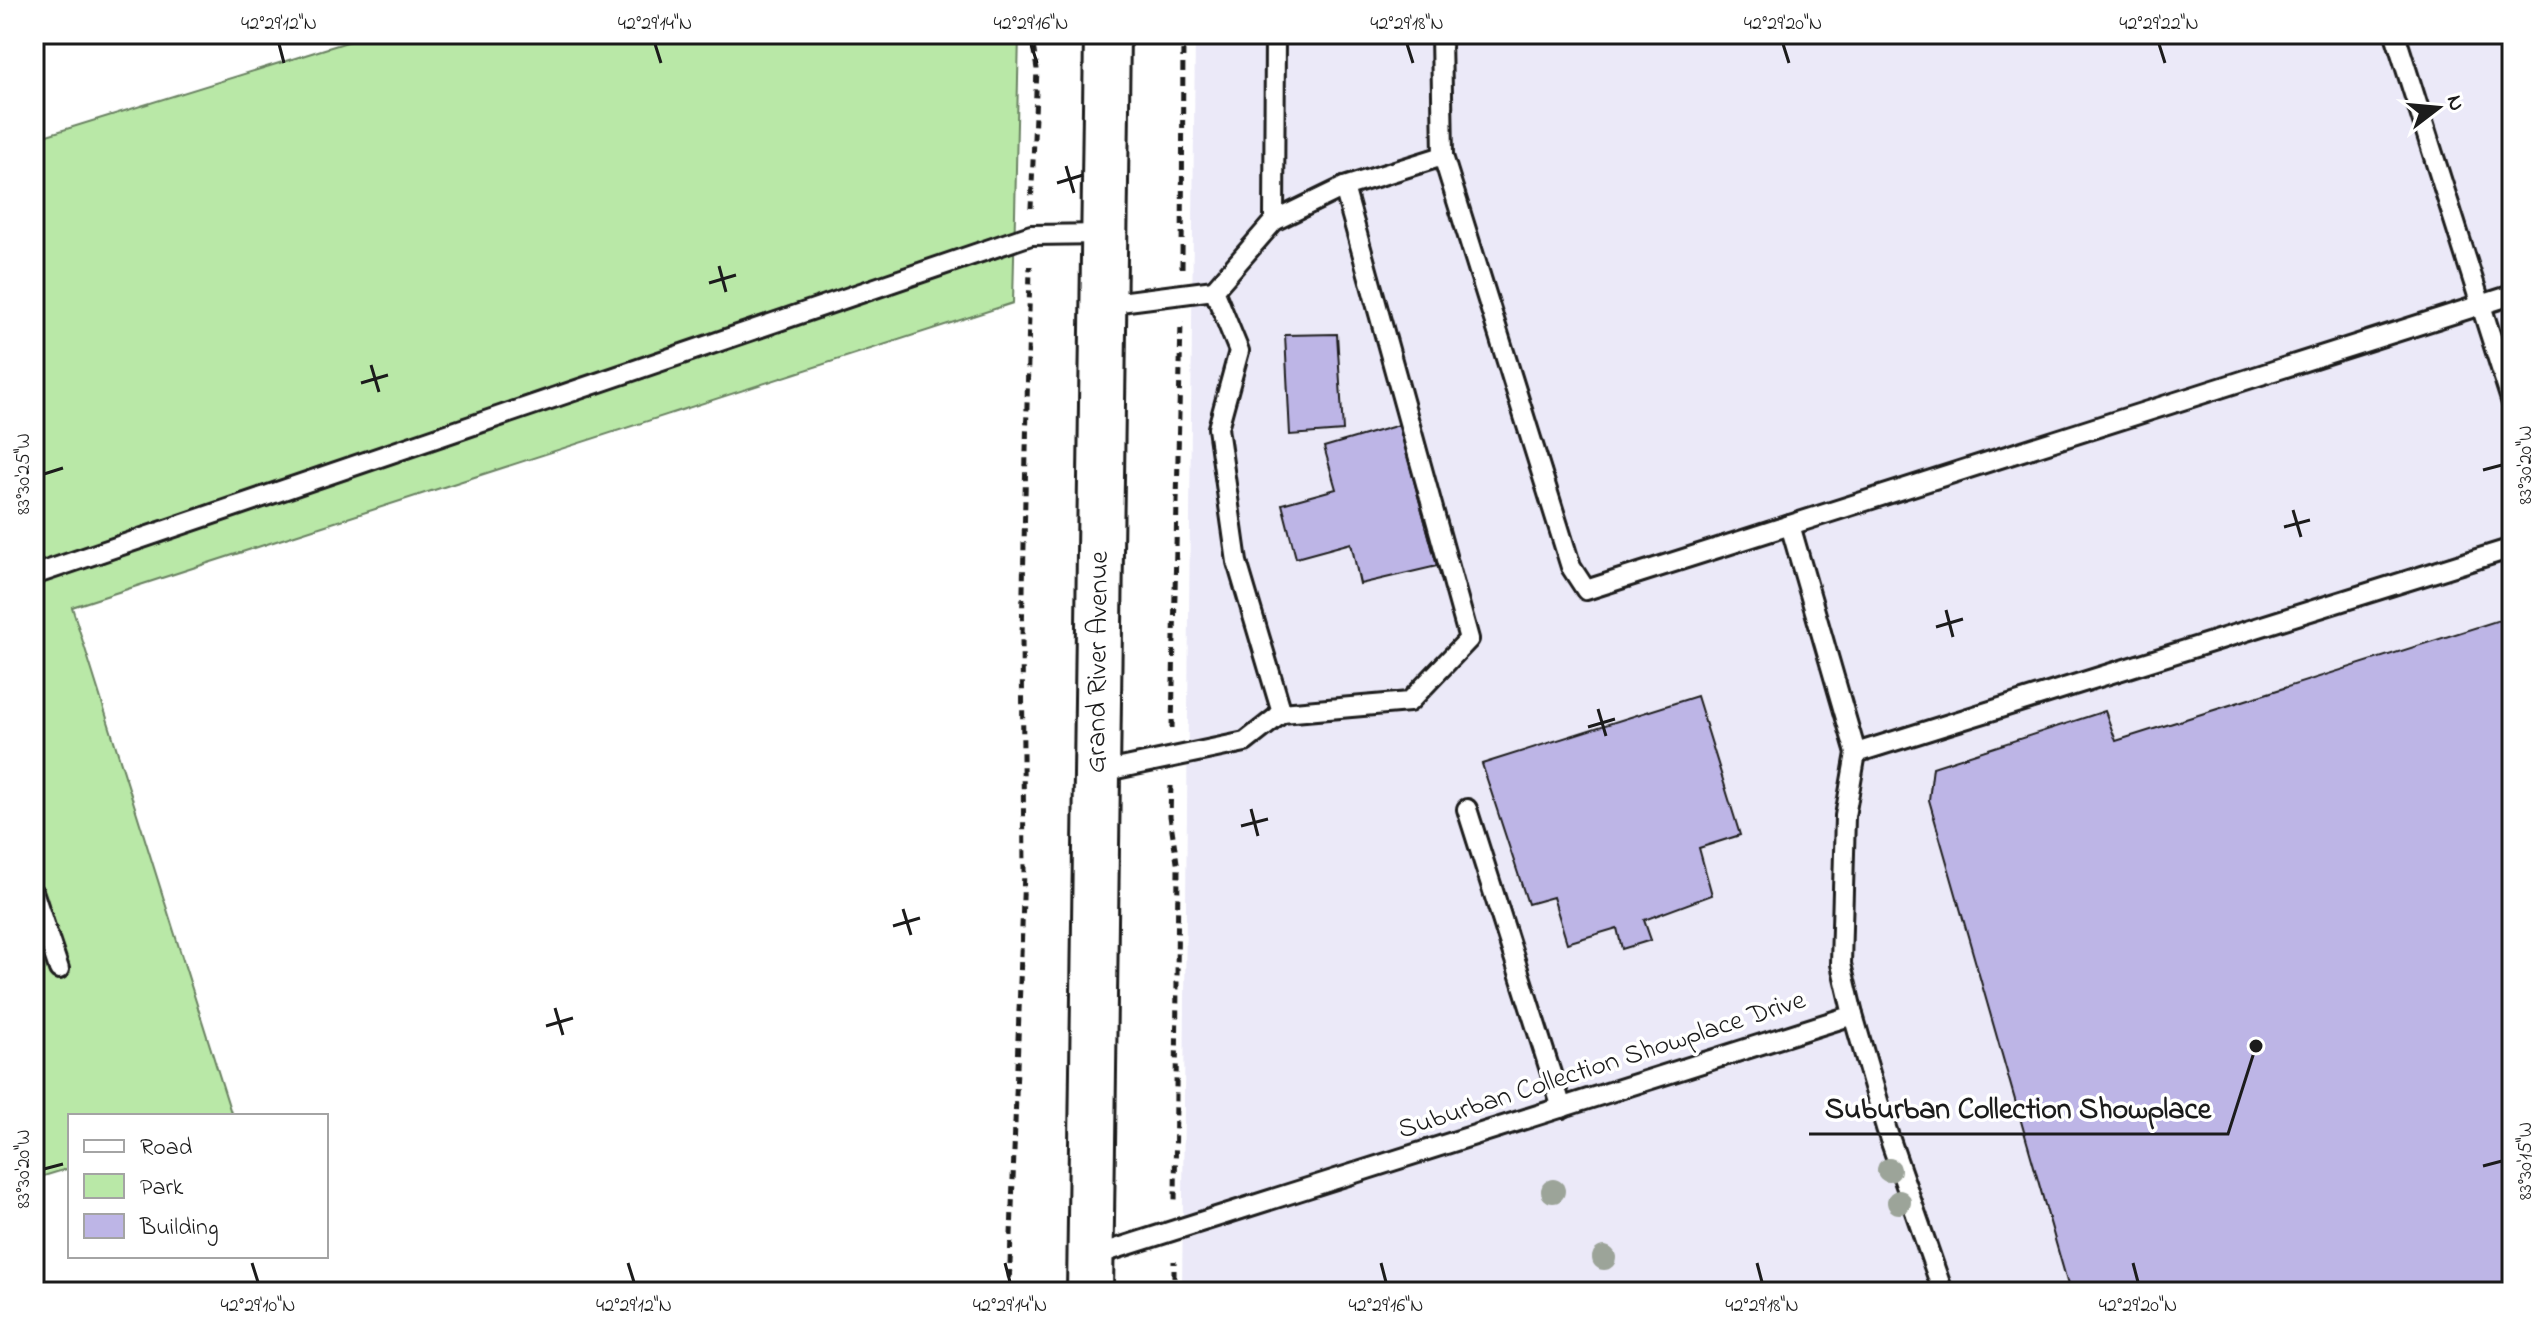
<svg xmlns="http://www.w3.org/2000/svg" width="2546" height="1326" font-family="'Indie Flower',sans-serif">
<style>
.built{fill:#ebe9f8}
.green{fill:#b9e8a7;stroke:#6a8262;stroke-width:2}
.building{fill:#bdb5e6;stroke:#1c1c1c;stroke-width:2}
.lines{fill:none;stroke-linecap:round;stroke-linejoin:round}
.lane-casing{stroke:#1c1c1c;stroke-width:24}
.secondary-casing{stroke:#1c1c1c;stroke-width:50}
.path{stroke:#1c1c1c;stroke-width:5;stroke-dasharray:8 6;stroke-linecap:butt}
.lane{stroke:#fff;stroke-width:18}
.secondary{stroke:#fff;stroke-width:44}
.tree{fill:#9ca499}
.ticks{fill:none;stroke:#1c1c1c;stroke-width:3}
.labels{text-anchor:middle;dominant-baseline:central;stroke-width:7;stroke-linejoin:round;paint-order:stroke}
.street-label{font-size:28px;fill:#1c1c1c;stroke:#fff}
.leader{fill:none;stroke:#1c1c1c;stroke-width:3}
.callout-dot{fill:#1c1c1c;stroke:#fff;stroke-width:3}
.callout-label{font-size:30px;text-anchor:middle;font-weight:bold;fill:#1c1c1c;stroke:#fff;stroke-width:7;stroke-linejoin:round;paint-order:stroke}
.neatline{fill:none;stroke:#1c1c1c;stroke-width:3}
.ticks-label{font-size:20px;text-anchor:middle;fill:#1c1c1c}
</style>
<rect width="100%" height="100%" fill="#fff"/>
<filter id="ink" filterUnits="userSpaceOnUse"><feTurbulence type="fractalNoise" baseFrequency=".0125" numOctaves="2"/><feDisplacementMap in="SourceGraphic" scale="16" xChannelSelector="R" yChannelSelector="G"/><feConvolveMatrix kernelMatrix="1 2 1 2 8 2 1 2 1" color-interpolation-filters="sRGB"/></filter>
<g filter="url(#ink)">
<path class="built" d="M1195,34H2512V1292H1182Z"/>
<path class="green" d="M373,34H1019L1013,303L72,607L232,1116H70V1168L34,1179V139Z"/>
<g class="building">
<path d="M1337,334L1343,431L1290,435L1285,335Z"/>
<path d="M1399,425L1437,566L1360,584L1351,543L1296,558L1282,504L1336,489L1324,447Z"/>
<path d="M2512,616V1292H2070L1929,800L1933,767L2105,711L2116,741Z"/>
<path d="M1697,696L1740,835L1699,848L1712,895L1644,920L1651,940L1622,949L1617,928L1567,943L1553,897L1528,904L1482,764Z"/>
</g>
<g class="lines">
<g class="lane-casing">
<g id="lane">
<path d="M1441,34L1443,156L1571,567L1586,590L2512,295"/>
<path d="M2395,34L2512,403"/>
<path d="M1274,221L1275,34"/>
<path d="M1214,290L1274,221L1344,187L1443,156"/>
<path d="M1790,525L1856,753L1845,816L1841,964L1853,1015"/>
<path d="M34,575L1031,235L1105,234"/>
<path d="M1282,713L1409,702L1469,639L1344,187"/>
<path d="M1856,753L2512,548"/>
<path d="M1097,773L1245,742L1282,713L1237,562L1218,428L1239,351L1214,290L1104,304"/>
<path d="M1467,809L1562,1108"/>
<path d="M34,894L59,969"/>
<path d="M1090,1257L1853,1015L1886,1128L1943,1292"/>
</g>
</g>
<g class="secondary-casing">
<g id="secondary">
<path id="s1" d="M1090,1292L1107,34"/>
</g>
</g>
<g class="path">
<path d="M1031,34L1037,69L1031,208"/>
<path d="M1182,268L1183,34"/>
<path d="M1172,728L1181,322"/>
<path d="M1171,786L1170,816L1178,869L1175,1203"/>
<path d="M1009,1292L1024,871L1022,637L1030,266"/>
<path d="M1174,1292V1261"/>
</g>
<use href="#lane" class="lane"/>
<use href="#secondary" class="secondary"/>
</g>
<g class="tree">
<circle cx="1889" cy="1170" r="12"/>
<circle cx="1553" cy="1191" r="12"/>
<circle cx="1899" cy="1202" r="12"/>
<circle cx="1604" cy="1258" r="12"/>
</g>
</g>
<path class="ticks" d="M279,44L284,63M655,44L661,63M1031,44L1037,63M1407,44L1413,63M1783,44L1789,63M2159,44L2165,63M1066,166L1074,193M1057,183L1083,175M719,266L726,292M709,283L736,275M371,365L379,392M361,383L388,375M2483,470L2502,465M44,474L63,468M2293,510L2301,537M2284,527L2310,520M1946,610L1953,637M1936,627L1963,619M1598,709L1606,736M1588,727L1615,719M1251,809L1258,836M1241,826L1268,819M903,909L911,935M893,926L920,918M555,1008L563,1035M546,1026L573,1018M2483,1166L2502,1161M44,1169L63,1164M252,1263L258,1282M628,1263L634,1282M1005,1263L1010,1282M1381,1263L1386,1282M1757,1263L1762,1282M2133,1263L2138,1282"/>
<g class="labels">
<g class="street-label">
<text stroke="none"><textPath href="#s1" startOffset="630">Grand River Avenue</textPath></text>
<text transform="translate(1602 1066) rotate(-18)">Suburban Collection Showplace Drive</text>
</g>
</g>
<path class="leader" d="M2256 1046L2228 1134H1809"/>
<circle class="callout-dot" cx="2256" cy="1046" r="8"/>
<g class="callout-label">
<text x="2018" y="1118">Suburban Collection Showplace</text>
</g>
<rect width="2546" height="1326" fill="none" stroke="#fff" stroke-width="88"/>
<rect x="68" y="1114" width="260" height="144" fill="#ffffff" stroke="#a4a4a4" stroke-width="2"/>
<rect x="84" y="1140" width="40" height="12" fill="#ffffff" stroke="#a4a4a4" stroke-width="2"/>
<text x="140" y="1154" font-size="24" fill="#1c1c1c">Road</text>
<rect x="84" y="1174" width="40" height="24" fill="#b9e8a7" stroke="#a4a4a4" stroke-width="2"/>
<text x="140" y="1194" font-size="24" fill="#1c1c1c">Park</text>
<rect x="84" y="1214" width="40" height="24" fill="#bdb5e6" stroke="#a4a4a4" stroke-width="2"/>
<text x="140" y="1234" font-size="24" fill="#1c1c1c">Building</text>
<g transform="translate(2438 108) rotate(74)" stroke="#ffffff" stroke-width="6" paint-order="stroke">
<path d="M0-6L14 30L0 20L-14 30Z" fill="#1c1c1c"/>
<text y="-12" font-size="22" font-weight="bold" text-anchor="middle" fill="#1c1c1c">N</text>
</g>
<rect x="44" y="44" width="2458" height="1238" class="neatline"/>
<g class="ticks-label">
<text x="279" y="29">42°29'12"N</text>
<text x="655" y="29">42°29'14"N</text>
<text x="1031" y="29">42°29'16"N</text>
<text x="1407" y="29">42°29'18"N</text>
<text x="1783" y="29">42°29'20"N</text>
<text x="2159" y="29">42°29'22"N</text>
<text transform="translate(2524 465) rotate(-90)" y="7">83°30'20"W</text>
<text transform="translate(22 474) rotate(-90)" y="7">83°30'25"W</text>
<text transform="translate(2524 1161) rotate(-90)" y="7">83°30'15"W</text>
<text transform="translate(22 1169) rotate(-90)" y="7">83°30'20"W</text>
<text x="258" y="1311">42°29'10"N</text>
<text x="634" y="1311">42°29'12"N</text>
<text x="1010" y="1311">42°29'14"N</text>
<text x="1386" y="1311">42°29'16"N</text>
<text x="1762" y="1311">42°29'18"N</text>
<text x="2138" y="1311">42°29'20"N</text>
</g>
</svg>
